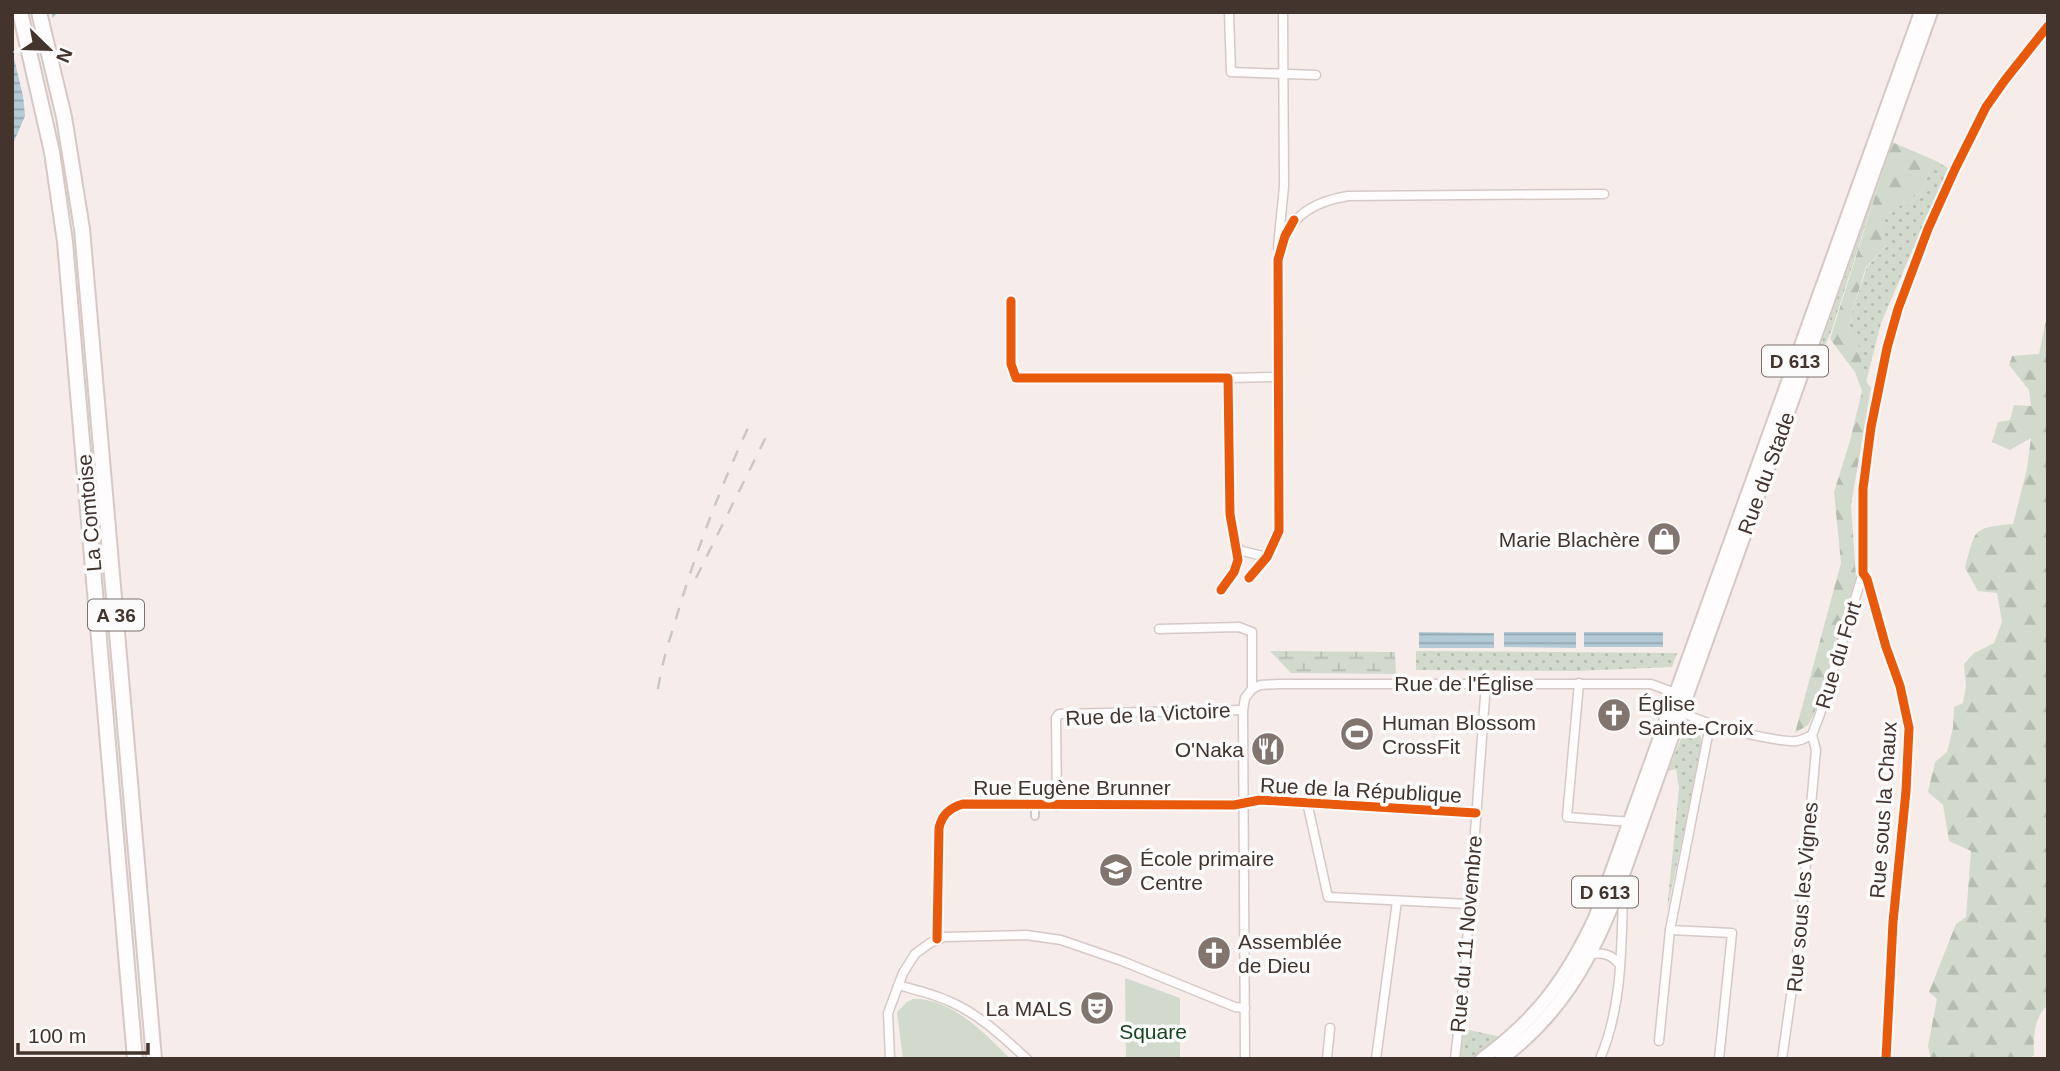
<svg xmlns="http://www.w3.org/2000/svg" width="2060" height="1071" font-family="Helvetica,sans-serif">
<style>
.grass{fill:url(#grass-dots)}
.forest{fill:url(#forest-firs)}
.wetland{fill:url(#wetland-marsh)}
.park{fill:#d1dacd}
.water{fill:url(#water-rules)}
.pier{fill:#f6edea}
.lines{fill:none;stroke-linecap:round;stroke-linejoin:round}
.pedestrian-casing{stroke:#d5c9c6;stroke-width:10}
.minor-casing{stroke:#d5c9c6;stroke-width:11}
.primary-casing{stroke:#d5c9c6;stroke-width:16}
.motorway-casing{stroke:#d5c9c6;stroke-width:18}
.pedestrian{stroke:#fefcfc;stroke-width:6}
.minor{stroke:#fefcfc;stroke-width:8}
.primary{stroke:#fefcfc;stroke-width:12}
.motorway{stroke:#fefcfc;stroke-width:14}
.rail{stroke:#cac7c6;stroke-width:2.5;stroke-dasharray:12 12;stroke-linecap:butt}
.cycleway-casing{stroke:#fbfbfb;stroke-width:13}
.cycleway{stroke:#e8590c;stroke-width:9}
.labels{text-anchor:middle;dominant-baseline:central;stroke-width:7;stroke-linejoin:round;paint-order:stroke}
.shield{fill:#fbfbfb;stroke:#7a706c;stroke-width:2}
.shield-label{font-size:19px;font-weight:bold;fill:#43342e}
.street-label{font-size:21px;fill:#43342e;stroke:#fbfbfb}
.poi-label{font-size:21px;fill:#43342e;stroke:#fbfbfb;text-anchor:start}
.park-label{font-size:21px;fill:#174521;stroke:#fbfbfb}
</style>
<defs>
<pattern id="grass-dots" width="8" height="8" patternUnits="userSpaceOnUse" patternTransform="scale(1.75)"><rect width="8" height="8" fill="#d1dacd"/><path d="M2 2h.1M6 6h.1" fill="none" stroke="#b5bcb0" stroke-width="1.8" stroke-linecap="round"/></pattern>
<pattern id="forest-firs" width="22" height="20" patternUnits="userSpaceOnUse" patternTransform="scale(1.75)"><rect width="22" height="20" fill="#d1dacd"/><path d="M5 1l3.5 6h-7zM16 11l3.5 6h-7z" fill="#b5bcb0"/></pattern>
<pattern id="wetland-marsh" width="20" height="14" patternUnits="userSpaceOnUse" patternTransform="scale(1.75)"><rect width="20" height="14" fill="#d1dacd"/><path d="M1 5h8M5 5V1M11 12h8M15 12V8" fill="none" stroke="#b5bcb0"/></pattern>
<pattern id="water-rules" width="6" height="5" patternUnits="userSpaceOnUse" patternTransform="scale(1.75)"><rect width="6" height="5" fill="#b3cbd7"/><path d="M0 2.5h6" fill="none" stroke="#93a6af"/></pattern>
</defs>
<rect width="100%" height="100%" fill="#f6edea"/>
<g class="grass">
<path d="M1892,142L1832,329L1821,355L1818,353Z"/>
<path d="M1934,160L1948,168L1881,323L1866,382L1859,371L1849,333L1851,315L1867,267L1886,247L1880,231L1887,214L1921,192Z"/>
<path d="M1416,651L1677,653L1672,667L1577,671L1416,670Z"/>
<path d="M1690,732L1698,733L1701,737L1702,749L1667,910L1679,788L1676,769L1668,771L1681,739Z"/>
<path d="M1464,1029L1502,1037L1473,1059H1460Z"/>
</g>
<g class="forest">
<path d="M1892,142L1934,160L1921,192L1887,214L1880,231L1886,247L1866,267L1851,315L1849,333L1863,352L1859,371L1871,388L1851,505L1856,578L1814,714L1808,725L1795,733L1841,563L1834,492L1850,441L1862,391L1855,372L1830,339Z"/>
<path d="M2048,310V1005C2034,1016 2033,1039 2034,1055L2029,1059H1931L1928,1046L1937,999L1929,992L1956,924L1966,917L1971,851L1949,841L1943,805L1928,792L1935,762L1947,752L1953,728L1954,707L1963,703L1966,686L1964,664L1974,653L1994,643L2002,622L1997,593L1978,591L1965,568C1976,528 1972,528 2013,524L2027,469L2031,438L2010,450L1992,442L1998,422L2010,420L2014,405L2031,406L2029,390L2009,365L2012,356L2039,354Z"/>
</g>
<path class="wetland" d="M1270,651L1395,652L1396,674L1291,673Z"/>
<g class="park">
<path d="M1125,978L1180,998V1059H1126Z"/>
<path d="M913,999C950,997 986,1034 1010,1059H903L897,1012L907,1002Z"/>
</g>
<g class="water">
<path d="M15,12H58L49,22L23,94L25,116L12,146V18Z"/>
<path d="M1419,632L1494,633V648H1419Z"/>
<path d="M1504,632H1576V648L1504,647Z"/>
<rect x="1584" y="632" width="79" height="15"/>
</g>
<path class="pier" d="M12,12H51L54,22L27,95L28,117L12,50Z"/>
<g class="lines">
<g class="pedestrian-casing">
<path id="pedestrian" d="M1035,805V816"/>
</g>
<g class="minor-casing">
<g id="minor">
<path d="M1229,12L1231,72L1316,75"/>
<path d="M1278,247L1284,186L1283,12"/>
<path d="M1011,301V364L1016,378H1228L1230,514L1238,560L1234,572L1221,590"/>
<path d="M1228,378L1278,377"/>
<path d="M1235,546L1242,551L1267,557"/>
<path d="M1249,578L1267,557L1279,531L1278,260C1287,219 1307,203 1348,196L1604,194"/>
<path d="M1159,629L1239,627L1252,632V689L1245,698L1243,710L1245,1059"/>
<path d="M1579,683L1567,817L1631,822"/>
<path d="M1252,689L1260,685L1279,684H1651L1675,693"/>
<path d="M1679,708C1687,722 1778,743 1796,741C1801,741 1807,737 1812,735"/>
<path d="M1710,725L1670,930L1732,933L1719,1059"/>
<path d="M1812,735L1820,714L1863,573"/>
<path d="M1307,802L1328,897L1469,904"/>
<path d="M1057,806L1056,718L1059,714L1243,710"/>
<path d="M937,939L939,828C942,815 949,808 963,804L1234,805L1260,800L1476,813"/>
<path d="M1591,954C1604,952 1612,955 1620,965"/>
<path d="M898,985C916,990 934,994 951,1002C980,1015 1004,1038 1027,1059"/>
<path d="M1659,1041L1670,930"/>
<path d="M890,1059L888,1013L903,973L915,954L930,943L944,937L1026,935L1061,940L1122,961L1235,1007L1245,1008"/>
<path d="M1327,1059L1330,1028"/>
<path d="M1376,1059L1397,901"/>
<path d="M1455,1059L1465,968L1486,683"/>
<path d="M1600,1059C1622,1006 1621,954 1623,898L1620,884"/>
<path d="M1782,1059L1799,940L1816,750L1812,735"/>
<path d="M1886,1059L1893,922L1906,791L1909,728L1900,686L1886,647L1867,579L1863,573V489L1871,427L1887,348L1898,309L1928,229L1955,169L1986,107L2005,80L2048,26"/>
</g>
</g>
<g class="primary-casing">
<g id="primary">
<path d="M1482,1059C1536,1020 1567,978 1595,918L1921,12"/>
<path d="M1501,1059C1555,1019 1586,969 1611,908L1931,12"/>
</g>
</g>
<g class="motorway-casing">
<g id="motorway">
<path d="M20,12L52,152L65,242L135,1059"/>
<path d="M39,12L64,117L82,229L154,1059"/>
</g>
</g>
<use href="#pedestrian" class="pedestrian"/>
<use href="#minor" class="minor"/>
<use href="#primary" class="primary"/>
<use href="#motorway" class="motorway"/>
<g class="rail">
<path d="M696,578L766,437"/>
<path d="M658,689C662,660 672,633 680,605C699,544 721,486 748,428"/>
</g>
<g class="cycleway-casing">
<g id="cycleway">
<path d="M1011,301V364L1016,378H1228L1230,514L1238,560L1234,572L1221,590"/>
<path d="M1249,578L1267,557L1279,531L1278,260L1285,236L1294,220"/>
<path d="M937,939L939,828C942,815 949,808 963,804L1234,805L1260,800L1476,813"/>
<path d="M1886,1059L1893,922L1906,791L1909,728L1900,686L1886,647L1867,579L1863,573V489L1871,427L1887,348L1898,309L1928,229L1955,169L1986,107L2005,80L2048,26"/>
</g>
</g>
<use href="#cycleway" class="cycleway"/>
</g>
<defs>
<g id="shop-disc" transform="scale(1.75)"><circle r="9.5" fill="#827570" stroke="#fbfbfb"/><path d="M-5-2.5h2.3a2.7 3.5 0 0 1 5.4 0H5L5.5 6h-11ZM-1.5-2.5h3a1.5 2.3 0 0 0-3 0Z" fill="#fff"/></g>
<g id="church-disc" transform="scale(1.75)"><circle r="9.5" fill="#827570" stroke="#fbfbfb"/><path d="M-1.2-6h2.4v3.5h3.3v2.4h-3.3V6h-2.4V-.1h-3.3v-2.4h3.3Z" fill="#fff"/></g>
<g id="stadium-disc" transform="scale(1.75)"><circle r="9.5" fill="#827570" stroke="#fbfbfb"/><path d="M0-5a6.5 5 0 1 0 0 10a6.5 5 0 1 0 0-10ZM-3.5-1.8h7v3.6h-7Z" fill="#fff"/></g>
<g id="restaurant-disc" transform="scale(1.75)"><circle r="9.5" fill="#827570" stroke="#fbfbfb"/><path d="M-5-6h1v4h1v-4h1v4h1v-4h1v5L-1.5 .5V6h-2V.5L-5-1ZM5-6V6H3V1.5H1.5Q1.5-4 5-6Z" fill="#fff"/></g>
<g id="school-disc" transform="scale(1.75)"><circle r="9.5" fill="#827570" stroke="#fbfbfb"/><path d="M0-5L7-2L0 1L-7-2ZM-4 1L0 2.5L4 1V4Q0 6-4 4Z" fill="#fff"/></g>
<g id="theatre-disc" transform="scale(1.75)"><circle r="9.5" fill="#827570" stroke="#fbfbfb"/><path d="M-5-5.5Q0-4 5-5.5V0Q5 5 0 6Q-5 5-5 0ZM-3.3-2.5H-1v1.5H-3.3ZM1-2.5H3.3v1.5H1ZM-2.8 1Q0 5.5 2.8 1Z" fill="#fff"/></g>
</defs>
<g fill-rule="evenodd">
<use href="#shop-disc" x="1664" y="539"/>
<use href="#church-disc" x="1614" y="715"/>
<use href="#stadium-disc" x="1357" y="734"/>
<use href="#restaurant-disc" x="1268" y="749"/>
<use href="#school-disc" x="1116" y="870"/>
<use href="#church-disc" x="1214" y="953"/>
<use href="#theatre-disc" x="1097" y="1008"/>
</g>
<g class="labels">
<g class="shield">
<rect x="1762" y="345.5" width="66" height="31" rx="5"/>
<rect x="88" y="599.5" width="56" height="31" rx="5"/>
<rect x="1572" y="876.5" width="66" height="31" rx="5"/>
</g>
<g class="shield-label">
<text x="1795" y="361">D 613</text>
<text x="116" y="615">A 36</text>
<text x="1605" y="892">D 613</text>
</g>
<g class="street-label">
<text transform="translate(1766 473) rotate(-70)">Rue du Stade</text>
<text transform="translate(89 513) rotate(-95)">La Comtoise</text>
<text transform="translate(1838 655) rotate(-73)">Rue du Fort</text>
<text x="1464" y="683">Rue de l'Église</text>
<text transform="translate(1148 714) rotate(-3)">Rue de la Victoire</text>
<text x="1072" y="787">Rue Eugène Brunner</text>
<text transform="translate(1361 790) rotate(3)">Rue de la République</text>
<text transform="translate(1883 810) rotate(-86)">Rue sous la Chaux</text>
<text transform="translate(1802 897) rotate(-85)">Rue sous les Vignes</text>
<text transform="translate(1466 934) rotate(-85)">Rue du 11 Novembre</text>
</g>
<g class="poi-label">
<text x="1640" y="539" text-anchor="end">Marie Blachère</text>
<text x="1638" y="703">Église<tspan x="1638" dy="24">Sainte-Croix</tspan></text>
<text x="1382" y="722">Human Blossom<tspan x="1382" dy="24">CrossFit</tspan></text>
<text x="1244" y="749" text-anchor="end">O'Naka</text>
<text x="1140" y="858">École primaire<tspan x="1140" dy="24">Centre</tspan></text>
<text x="1238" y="941">Assemblée<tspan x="1238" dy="24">de Dieu</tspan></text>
<text x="1072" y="1008" text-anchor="end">La MALS</text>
</g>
<g class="park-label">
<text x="1153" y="1031">Square</text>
</g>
</g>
<rect width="2060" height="1071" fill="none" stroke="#43342e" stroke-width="28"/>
<g transform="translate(49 49) rotate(113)" stroke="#fbfbfb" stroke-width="5" paint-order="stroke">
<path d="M0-5L12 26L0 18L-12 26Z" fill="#43342e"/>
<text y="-10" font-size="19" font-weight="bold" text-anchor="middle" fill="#43342e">N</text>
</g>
<path d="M18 1043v10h130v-10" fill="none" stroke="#43342e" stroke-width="3.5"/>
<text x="28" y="1043" font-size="21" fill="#43342e" stroke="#fbfbfb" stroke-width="5" paint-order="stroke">100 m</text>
</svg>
